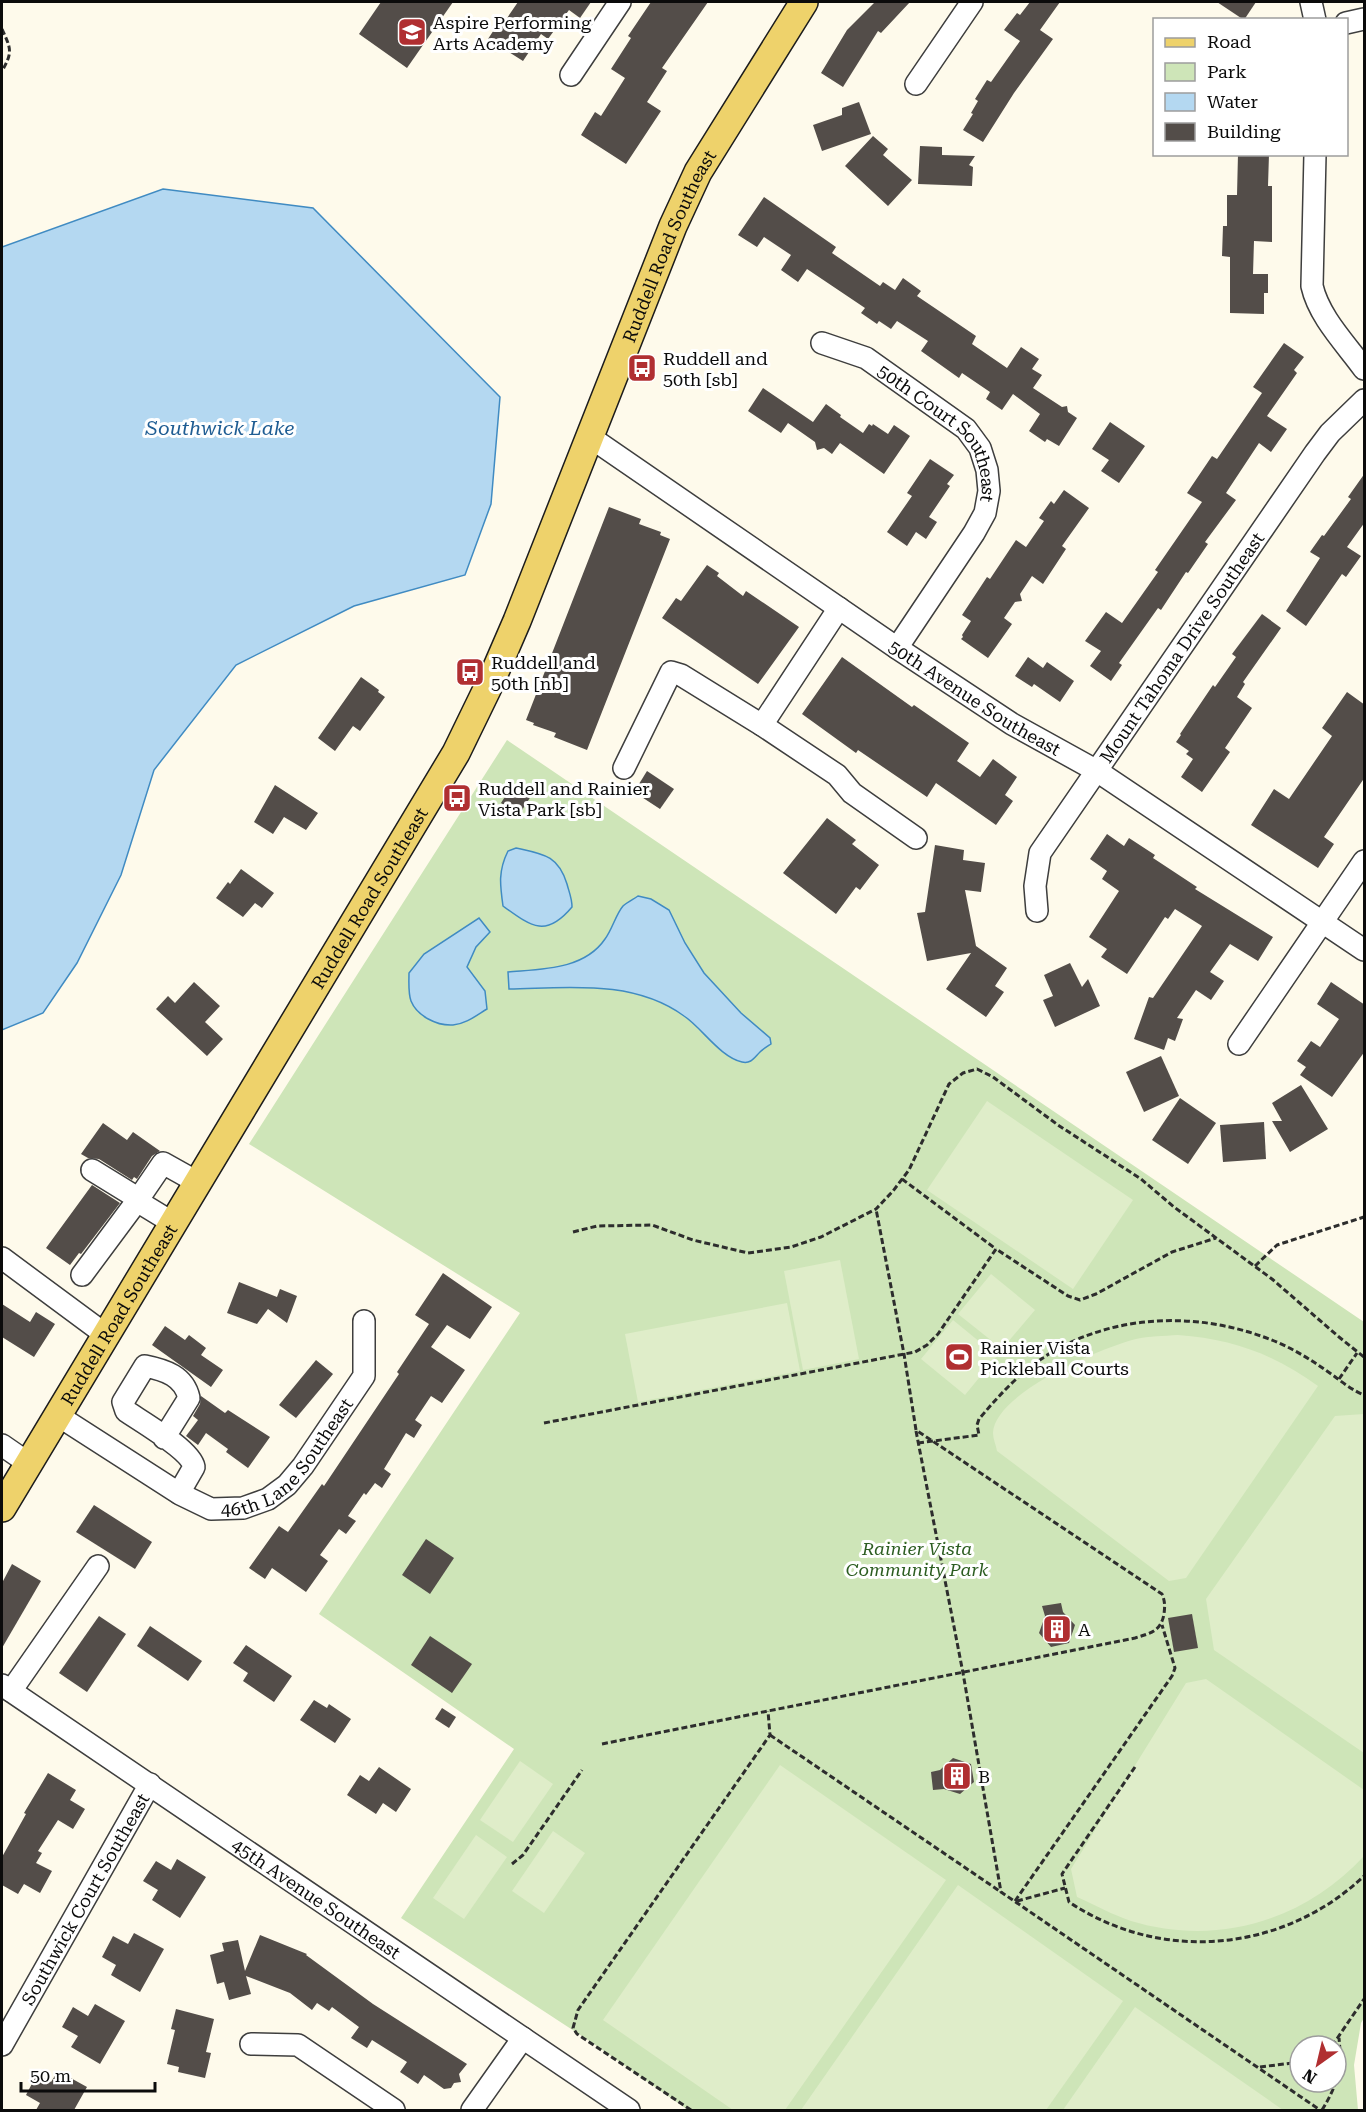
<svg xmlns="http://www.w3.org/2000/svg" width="1366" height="2112" font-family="'Roboto Serif',serif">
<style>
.green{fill:#cee5b8;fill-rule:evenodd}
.pitch{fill:#dfedc9}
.water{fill:#b4d8f1;stroke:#408bc2;stroke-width:1.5}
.building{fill:#534d49}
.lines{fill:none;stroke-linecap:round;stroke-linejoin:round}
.minor-casing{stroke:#3e3e3e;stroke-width:24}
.major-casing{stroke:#1c1c1c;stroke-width:30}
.path{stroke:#2d2d2d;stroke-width:3;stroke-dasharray:6 3;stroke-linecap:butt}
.minor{stroke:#fff;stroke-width:21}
.major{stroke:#eed26b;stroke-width:27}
.labels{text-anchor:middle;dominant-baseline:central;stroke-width:6;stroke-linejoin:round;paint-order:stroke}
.poi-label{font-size:18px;fill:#0b0b0b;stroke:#fff;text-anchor:start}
.street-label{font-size:18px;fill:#0b0b0b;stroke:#fff}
.park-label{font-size:18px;font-style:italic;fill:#2c5d21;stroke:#fff}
.water-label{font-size:20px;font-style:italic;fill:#1f5d93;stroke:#fff}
</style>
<rect width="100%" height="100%" fill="#fefaeb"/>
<path class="green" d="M507,740L1364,1322V2018L1361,2023L1354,2065L1358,2110H688L591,2042L401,1918L514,1749L319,1614L520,1313L249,1144ZM1300,2046H1336V2082H1300Z"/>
<g class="pitch">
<path d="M987,1101L1133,1200L1073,1289L927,1190Z"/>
<path d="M840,1260L859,1359L803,1370L784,1271Z"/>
<path d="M991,1274L1035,1310L1002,1349L958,1314Z"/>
<path d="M787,1303L800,1371L638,1402L625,1334Z"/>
<path d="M953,1320L997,1356L965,1395L921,1359Z"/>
<path d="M1178,1335C1232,1339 1274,1354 1318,1386L1186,1578L1169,1581L997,1451C996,1445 993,1439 993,1433C994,1393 1103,1347 1136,1339C1149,1336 1164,1336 1178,1335Z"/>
<path d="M1364,1414V1753L1214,1650L1206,1599L1335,1416Z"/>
<path d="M1206,1679L1364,1790V1856C1304,1921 1217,1947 1131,1921C1113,1915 1095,1905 1077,1897L1071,1869L1186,1683Z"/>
<path d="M520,1761L553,1784L513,1842L480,1820Z"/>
<path d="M780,1765L946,1880L785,2110H733L603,2020Z"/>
<path d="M553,1831L585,1853L544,1913L512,1891Z"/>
<path d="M476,1835L507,1857L464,1919L433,1898Z"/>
<path d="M958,1885L1123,2001L1046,2110H801Z"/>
<path d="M1135,2007L1283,2110H1063Z"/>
</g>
<g class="water">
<path d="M163,189L313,208L500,397L491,504L465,575L354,606L236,665L154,770L121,875L77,963L43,1013L2,1030V247Z"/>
<path d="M516,848C543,854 558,855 567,884C569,892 572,898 572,907C546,938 532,927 503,906C500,885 498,871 508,851Z"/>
<path d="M638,896L651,899L669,910L685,943L704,973L741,1013L770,1038L771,1044C768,1046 763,1049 760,1052C754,1058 751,1064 742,1062C720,1057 702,1028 684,1016C633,979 568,988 509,989L508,972C541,969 584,970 605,939C612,930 616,914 623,906C627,902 634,899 638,896Z"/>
<path d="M479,918L490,932L476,947L467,967L485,991L487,1009C477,1015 466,1024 453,1025C437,1026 417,1016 411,1001C408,993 409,981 409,973L424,954Z"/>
</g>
<g class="building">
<path d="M381,2H453L407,68L359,34Z"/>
<path d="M518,2H591L580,18L569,10L548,39L541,34L523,61L488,39L501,19L505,21Z"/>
<path d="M651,2H708L662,68L667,71L647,102L661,111L626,164L581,135L595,112L601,116L625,78L611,69L631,38L628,36Z"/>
<path d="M875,2H910L881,33L878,31L843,87L821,73L847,30Z"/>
<path d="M1030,2H1060L1040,30L1053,39L1014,93L983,142L963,130L973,114L971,113L978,101L975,99L987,80L991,82L1020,41L1004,30L1017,13L1020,15Z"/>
<path d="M1217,2H1256L1244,20Z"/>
<path d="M859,102L871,134L822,151L813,125L842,115V108Z"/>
<path d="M873,136L888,149L883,155L912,180L888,206L845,166Z"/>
<path d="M920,146L942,147V155L975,156L969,165L973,167L972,186L918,184Z"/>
<path d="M1238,154H1269L1268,186H1272V242L1254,241L1253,274H1268V293H1264V314L1230,313V257L1222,256L1223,226H1227V195H1237Z"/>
<path d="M764,197L836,247L832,253L880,286L883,282L895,290L903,278L921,291L917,296L976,336L972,344L1007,368L1021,347L1039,359L1032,369L1042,375L1033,388L1062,407L1067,406L1068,412L1077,418L1059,446L1047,439L1045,442L1029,431L1040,414L1013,394L1002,410L986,399L990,392L962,373L959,378L921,351L928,341L897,321L891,329L879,321L877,324L861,313L865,308L807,269L798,282L781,270L791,255L764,237L757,247L738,235Z"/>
<path d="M1284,343L1304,357L1294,370L1297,373L1267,416L1287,429L1271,452L1259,443L1226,493L1236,500L1205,542L1208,544L1188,573L1186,572L1161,610L1158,608L1119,663L1122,665L1111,681L1090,666L1101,651L1085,641L1106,612L1122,623L1158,572L1155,570L1202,502L1187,493L1212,456L1217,459L1262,393L1253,387Z"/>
<path d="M763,388L813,422L826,404L841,415L840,417L863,433L869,424L872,426L873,424L888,434L894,425L910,436L884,474L840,443L832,454L824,448L817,450L815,442L788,423L781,433L748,411Z"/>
<path d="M1110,422L1145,446L1119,483L1101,471L1109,460L1092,449Z"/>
<path d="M930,459L954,475L947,484L950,486L929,517L937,522L926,539L916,532L907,546L887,532L912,496L907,493Z"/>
<path d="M1365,473V522L1347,547L1361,556L1346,577L1342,574L1306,626L1286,611L1320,558L1310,552L1322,535L1324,536L1351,499L1348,497Z"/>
<path d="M1064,490L1089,508L1062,546L1066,549L1043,584L1032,576L1020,594L1022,601L1015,602L1004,618L1012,624L988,658L961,639L963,637L962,635L971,621L962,615L987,577L990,579L1016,540L1026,547L1044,521L1039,518L1051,501L1054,504Z"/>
<path d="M609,507L641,519L639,524L661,532L660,535L670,539L587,750L554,737L556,733L533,725L534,723L526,720Z"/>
<path d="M707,565L719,573L717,576L743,596L746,591L799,627L758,684L662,618L676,598L681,601Z"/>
<path d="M1262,614L1281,628L1243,682L1245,684L1237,697L1252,708L1225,748L1230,752L1202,792L1181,777L1193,759L1186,754L1189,751L1176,742L1181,735L1180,734L1213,685L1215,687L1236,657L1232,654Z"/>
<path d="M842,657L912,707L914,705L969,743L957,761L980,777L993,759L1017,777L1005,795L1013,801L996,825L936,783L927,797L858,750L856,753L802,714Z"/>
<path d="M1028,657L1043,668L1047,662L1074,681L1060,702L1034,684L1032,687L1015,676Z"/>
<path d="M361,677L379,690L378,692L385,697L360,731L353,726L335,751L318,738Z"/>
<path d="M1347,692L1365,705V777L1324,837L1334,844L1318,868L1251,825L1274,789L1289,799L1332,736L1322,728Z"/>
<path d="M647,771L674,789L660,809L634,792Z"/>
<path d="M513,784L531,796L519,815L501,803Z"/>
<path d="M275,785L318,813L306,830L284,817L273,834L254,822Z"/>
<path d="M827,818L856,840L852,844L879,865L860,890L856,887L836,914L783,873Z"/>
<path d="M1107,834L1124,846L1129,838L1155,855L1153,858L1197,887L1195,889L1273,937L1258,961L1230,944L1210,972L1224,981L1211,1000L1196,990L1177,1018L1183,1019L1175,1041L1168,1038L1164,1050L1134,1039L1149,997L1153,998L1202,926L1175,909L1168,919L1165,917L1127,974L1101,957L1107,949L1089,937L1119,891L1102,879L1107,871L1090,859Z"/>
<path d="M935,845L964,850L963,860L985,863L981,892L965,890L976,946L1007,968L995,986L1004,992L986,1017L946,989L971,953L927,961L917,913L925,912Z"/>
<path d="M241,869L274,893L262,908L255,903L243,917L216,898L228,882L230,884Z"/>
<path d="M1070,963L1082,987L1088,979L1100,1006L1055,1027L1043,1000L1053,996L1044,975Z"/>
<path d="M194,982L220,1006L205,1022L223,1039L207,1056L156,1009L168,996L175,1003Z"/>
<path d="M1331,982L1365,1005V1051L1332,1097L1300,1075L1306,1067L1297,1061L1311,1041L1320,1047L1339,1019L1317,1004Z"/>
<path d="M1161,1056L1179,1096L1144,1112L1126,1072Z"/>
<path d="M1301,1085L1328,1129L1290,1152L1272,1121H1282L1272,1103Z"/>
<path d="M1180,1098L1216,1123L1188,1164L1152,1140Z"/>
<path d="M1264,1122L1266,1159L1223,1162L1220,1125Z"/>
<path d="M103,1123L127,1140L133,1132L160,1151L152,1156L137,1179L134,1177L132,1180L99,1159L88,1158L81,1154Z"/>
<path d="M92,1185L120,1203L81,1254L79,1253L70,1265L46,1248Z"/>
<path d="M443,1273L492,1307L470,1339L447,1325L431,1347L465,1370L442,1403L431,1396L415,1420L422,1425L414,1438L406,1433L384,1469L391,1474L382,1488L375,1483L366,1495L364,1493L348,1516L356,1521L346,1534L339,1529L320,1555L328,1561L306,1592L272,1568L265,1579L249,1568L279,1526L288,1532L322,1484L324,1486L399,1374L397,1372L429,1324L415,1315Z"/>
<path d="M239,1282L277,1297L280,1289L297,1296L287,1323L268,1309L257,1324L227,1313Z"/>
<path d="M2,1304L30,1322L36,1312L55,1324L34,1357L2,1337Z"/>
<path d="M165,1326L185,1340L189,1335L206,1348L201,1355L223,1370L211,1387L152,1345Z"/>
<path d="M316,1360L333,1374L296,1418L279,1405Z"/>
<path d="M201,1396L225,1413L228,1410L270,1437L248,1468L226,1452L228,1449L206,1433L198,1445L186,1436L198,1420L193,1416L200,1404Z"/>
<path d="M94,1505L152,1542L135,1569L76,1532Z"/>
<path d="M426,1539L454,1558L430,1594L402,1575Z"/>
<path d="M12,1564L41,1581L2,1648V1583Z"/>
<path d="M1061,1603L1063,1612L1075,1625L1069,1643L1051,1647L1039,1633L1045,1616L1042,1606Z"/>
<path d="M1192,1614L1198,1648L1174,1652L1168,1618Z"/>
<path d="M99,1616L126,1634L87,1692L59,1673Z"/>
<path d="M150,1626L202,1661L188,1681L137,1646Z"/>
<path d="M430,1636L472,1664L452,1693L411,1665Z"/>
<path d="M246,1645L292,1676L274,1702L243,1681L248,1673L233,1663Z"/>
<path d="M314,1700L327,1708L329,1704L351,1719L335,1743L300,1720Z"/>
<path d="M442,1708L456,1717L449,1728L435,1719Z"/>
<path d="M953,1758L971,1764L974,1782L960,1794L944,1789L933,1790L931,1772L940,1770Z"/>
<path d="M379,1767L411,1789L396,1812L383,1803L376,1814L347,1795L360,1775L369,1781Z"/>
<path d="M48,1773L76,1790L70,1800L85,1809L73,1829L58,1820L38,1851L42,1853L36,1863L52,1871L40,1893L24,1884L18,1894L2,1885V1857L26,1814L24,1813Z"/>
<path d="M177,1859L206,1877L180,1918L152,1900L158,1890L143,1881L156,1861L171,1870Z"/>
<path d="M134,1933L164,1949L140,1992L111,1975L116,1965L102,1957L113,1936L128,1944Z"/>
<path d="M260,1935L307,1954L306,1955L373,2004L467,2064L459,2074L461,2082L454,2083L451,2088L444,2089L424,2075L418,2084L400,2072L407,2062L372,2040L367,2048L351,2038L359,2027L332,2007L329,2011L317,2003L312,2010L290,1993L246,1976L251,1994L229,2000L224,1982L217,1984L210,1955L224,1951L222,1943L238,1940L245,1971Z"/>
<path d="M95,2004L125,2021L100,2064L71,2047L78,2036L62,2027L73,2007L88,2016Z"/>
<path d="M176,2009L214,2019L206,2052L211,2053L205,2078L178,2072L179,2067L167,2064L175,2030L171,2029Z"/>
<path d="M58,2071L87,2087L74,2110H36L40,2103L26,2095L37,2074L51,2082Z"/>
</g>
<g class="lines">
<g class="minor-casing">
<g id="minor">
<path d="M1311,2L1315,20"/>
<path d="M1346,23L1364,19"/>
<path d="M571,75L620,2"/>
<path d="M916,84L972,2"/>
<path d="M1315,154L1312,286C1319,317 1346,344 1364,369"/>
<path id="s1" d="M822,343L866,358L966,429L980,448L987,470L989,491L985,513L974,533L897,648"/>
<path id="s2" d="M590,437L897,648L1012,724L1097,771L1364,950"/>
<path d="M762,725L839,608"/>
<path d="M624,768L671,672L681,675L762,725L837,775L852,793L916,838"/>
<path id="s3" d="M1037,911L1035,886L1040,853L1315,453L1330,433L1364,400"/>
<path d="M1239,1044L1364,861"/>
<path d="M92,1170L131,1194L137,1201L163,1163L197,1182"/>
<path d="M2,1258L106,1335"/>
<path d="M82,1275L137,1201L173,1223"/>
<path id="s4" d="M57,1415L180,1494L211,1509L243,1508L268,1499L287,1485L303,1466L364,1376V1321"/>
<path d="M164,1438L189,1398C184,1376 165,1370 145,1366L123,1402L126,1411C142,1422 191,1450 194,1467L179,1493"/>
<path d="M2,1445L28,1463"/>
<path id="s5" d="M2,1685L629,2110"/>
<path d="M11,1691L98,1566"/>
<path d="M251,2044L298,2045L394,2110"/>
<path id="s6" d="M2,2045L150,1784"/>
<path d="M472,2110L523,2038"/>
</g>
</g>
<g class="major-casing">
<g id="major">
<path id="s7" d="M2,1508L456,753L491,681L517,621L673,226L698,172L804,2"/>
</g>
</g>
<g class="path">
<path d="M2,29C11,49 13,52 2,71"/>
<path d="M902,1179L996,1249"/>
<path d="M573,1232L597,1226L652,1225L693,1240L748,1253L791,1247L821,1237L876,1209L893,1191L909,1170L949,1084L963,1073L977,1069L993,1077L1058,1125L1141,1179L1174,1207L1272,1279L1339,1337L1364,1357"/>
<path d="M1255,1266L1277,1245L1364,1217"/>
<path d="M1339,1379L1357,1353"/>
<path d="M544,1423L915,1352L927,1345L938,1334L996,1249L1068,1296L1080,1300L1096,1294L1172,1252L1216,1238"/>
<path d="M916,1431L963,1673L1001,1892L1320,2110"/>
<path d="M918,1443L979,1435L977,1425L979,1419C996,1399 1013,1380 1034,1364C1105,1312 1200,1309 1279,1343C1299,1352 1316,1363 1334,1376C1343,1383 1354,1391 1364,1395"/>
<path d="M770,1735L1001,1892"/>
<path d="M602,1744L1135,1638C1151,1633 1161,1631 1164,1614C1165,1606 1165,1601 1162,1594L916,1430L904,1354L876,1209"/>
<path d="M1135,1767L1062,1874L1069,1902C1162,1964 1284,1952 1364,1876"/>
<path d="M512,1864L523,1855L582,1770"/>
<path d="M1015,1901L1172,1676L1175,1668L1162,1625"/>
<path d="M1017,1901L1065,1888"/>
<path d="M1332,2046L1364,1999"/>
<path d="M1260,2067L1300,2062"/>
<path d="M691,2110L577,2034L573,2028L578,2010L770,1735L768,1711"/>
<path d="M1322,2110C1338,2084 1342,2068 1339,2038"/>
</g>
<use href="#minor" class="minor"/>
<use href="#major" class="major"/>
</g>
<defs>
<g id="school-square" transform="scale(1.5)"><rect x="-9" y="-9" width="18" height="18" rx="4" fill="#b02f31" stroke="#fff"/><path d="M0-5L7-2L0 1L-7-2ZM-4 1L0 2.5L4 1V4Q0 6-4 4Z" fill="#fff"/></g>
<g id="bus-square" transform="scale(1.5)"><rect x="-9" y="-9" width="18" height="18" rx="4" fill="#b02f31" stroke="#fff"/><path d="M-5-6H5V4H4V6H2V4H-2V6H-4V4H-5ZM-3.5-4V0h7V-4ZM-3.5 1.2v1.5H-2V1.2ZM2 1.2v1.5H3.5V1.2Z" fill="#fff"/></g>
<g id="stadium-square" transform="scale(1.5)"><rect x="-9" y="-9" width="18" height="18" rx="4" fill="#b02f31" stroke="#fff"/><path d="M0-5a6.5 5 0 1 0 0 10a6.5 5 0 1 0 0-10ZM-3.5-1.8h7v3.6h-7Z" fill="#fff"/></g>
<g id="building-square" transform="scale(1.5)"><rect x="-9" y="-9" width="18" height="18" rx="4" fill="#b02f31" stroke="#fff"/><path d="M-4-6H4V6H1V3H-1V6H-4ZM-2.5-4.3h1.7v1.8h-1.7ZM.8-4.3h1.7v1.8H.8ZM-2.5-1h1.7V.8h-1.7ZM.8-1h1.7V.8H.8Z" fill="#fff"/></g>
</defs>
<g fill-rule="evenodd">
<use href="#school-square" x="412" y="32"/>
<use href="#bus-square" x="642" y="368"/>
<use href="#bus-square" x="470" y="672"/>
<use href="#bus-square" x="457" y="798"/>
<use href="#stadium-square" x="959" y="1357"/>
<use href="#building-square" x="1057" y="1629"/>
<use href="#building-square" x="957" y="1776"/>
</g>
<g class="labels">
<g class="poi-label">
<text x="433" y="22">Aspire Performing<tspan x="433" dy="21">Arts Academy</tspan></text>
<text x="663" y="358">Ruddell and<tspan x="663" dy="21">50th [sb]</tspan></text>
<text x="491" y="662">Ruddell and<tspan x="491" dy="21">50th [nb]</tspan></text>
<text x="478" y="788">Ruddell and Rainier<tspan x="478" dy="21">Vista Park [sb]</tspan></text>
<text x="980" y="1347">Rainier Vista<tspan x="980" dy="21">Pickleball Courts</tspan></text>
<text x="1078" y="1629">A</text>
<text x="978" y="1776">B</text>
</g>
<g class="street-label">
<text stroke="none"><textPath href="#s7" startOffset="1431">Ruddell Road Southeast</textPath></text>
<text stroke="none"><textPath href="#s1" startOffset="156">50th Court Southeast</textPath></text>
<text stroke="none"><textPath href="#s3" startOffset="308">Mount Tahoma Drive Southeast</textPath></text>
<text stroke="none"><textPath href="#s2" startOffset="465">50th Avenue Southeast</textPath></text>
<text stroke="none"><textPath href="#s7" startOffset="712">Ruddell Road Southeast</textPath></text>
<text stroke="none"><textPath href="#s7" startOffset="226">Ruddell Road Southeast</textPath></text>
<text stroke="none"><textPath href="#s4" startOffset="279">46th Lane Southeast</textPath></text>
<text stroke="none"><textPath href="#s5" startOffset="380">45th Avenue Southeast</textPath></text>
<text stroke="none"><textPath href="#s6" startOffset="168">Southwick Court Southeast</textPath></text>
</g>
<g class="park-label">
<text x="917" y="1548">Rainier Vista<tspan x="917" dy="21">Community Park</tspan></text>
</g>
<g class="water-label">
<text x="220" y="428">Southwick Lake</text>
</g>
</g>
<rect width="1366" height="2112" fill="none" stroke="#0b0b0b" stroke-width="6"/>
<rect x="1153" y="18" width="195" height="138" fill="#ffffff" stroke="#9d9d9d" stroke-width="1.5"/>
<rect x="1165" y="38" width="30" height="9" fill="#eed26b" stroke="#9d9d9d" stroke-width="1.5"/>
<text x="1207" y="48" font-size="18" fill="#0b0b0b">Road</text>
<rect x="1165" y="63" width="30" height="18" fill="#cee5b8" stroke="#9d9d9d" stroke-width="1.5"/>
<text x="1207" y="78" font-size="18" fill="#0b0b0b">Park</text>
<rect x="1165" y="93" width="30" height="18" fill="#b4d8f1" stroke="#9d9d9d" stroke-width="1.5"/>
<text x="1207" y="108" font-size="18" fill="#0b0b0b">Water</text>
<rect x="1165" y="123" width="30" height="18" fill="#534d49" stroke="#9d9d9d" stroke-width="1.5"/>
<text x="1207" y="138" font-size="18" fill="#0b0b0b">Building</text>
<g transform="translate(1318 2064) rotate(214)"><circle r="28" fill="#ffffff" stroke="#9d9d9d" stroke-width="1.5"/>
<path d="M0-4.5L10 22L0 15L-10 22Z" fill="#b02f31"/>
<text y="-9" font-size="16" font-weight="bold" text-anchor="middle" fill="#0b0b0b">N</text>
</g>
<path d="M21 2082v9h134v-9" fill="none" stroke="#0b0b0b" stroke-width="3"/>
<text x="30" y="2082" font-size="18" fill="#0b0b0b" stroke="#ffffff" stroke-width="4.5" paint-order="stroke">50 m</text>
</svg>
